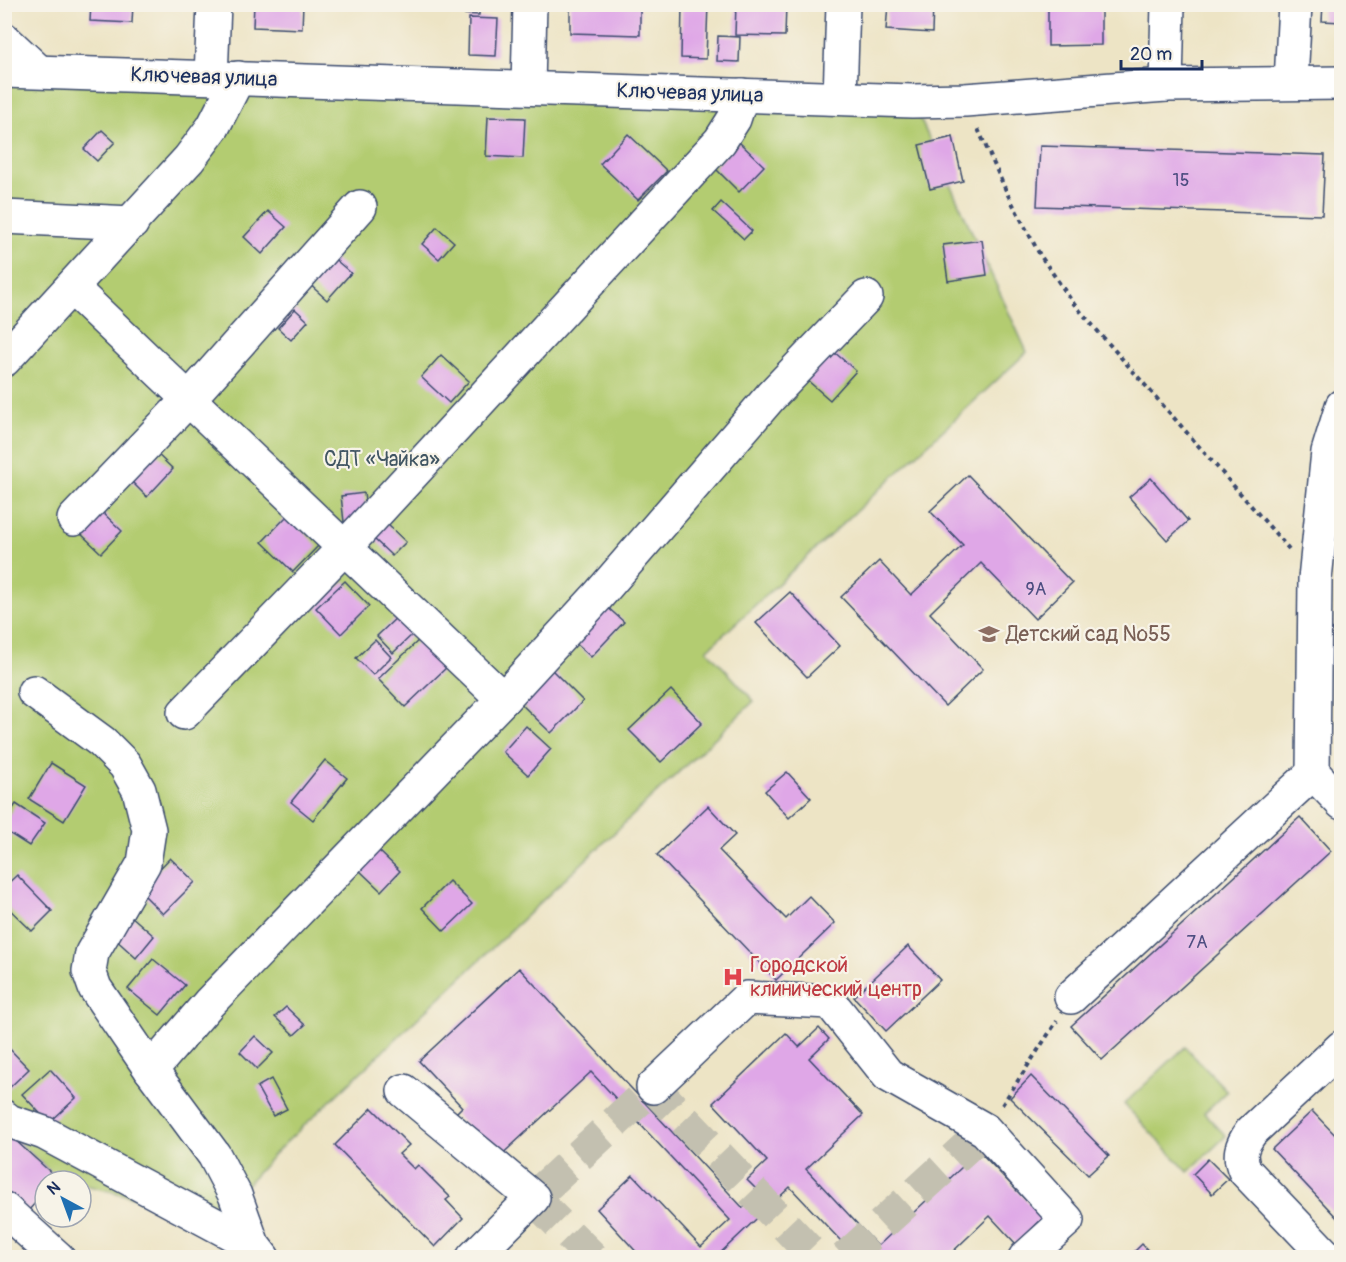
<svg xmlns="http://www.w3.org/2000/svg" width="1346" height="1262" font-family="Pangolin,sans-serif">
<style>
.green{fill:#b3cc71;stroke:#677e68;stroke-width:1.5}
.building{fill:#dfa7e7}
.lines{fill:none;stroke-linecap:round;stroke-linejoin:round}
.minor-tunnel{stroke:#c3c0b0;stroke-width:33;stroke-dasharray:33 16;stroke-linecap:butt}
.minor-casing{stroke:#3a4a6d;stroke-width:36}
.path{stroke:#3a4a6d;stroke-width:4;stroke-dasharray:4.5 4.5;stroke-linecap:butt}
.minor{stroke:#fff;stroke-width:33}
.labels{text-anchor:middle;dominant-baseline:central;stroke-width:4.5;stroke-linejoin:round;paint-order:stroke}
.number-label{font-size:18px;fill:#4c4d80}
.street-label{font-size:21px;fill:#1b2f5e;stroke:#f7f3e8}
.park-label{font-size:21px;fill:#415663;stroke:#f7f3e8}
.education-label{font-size:21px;fill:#785e54;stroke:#f7f3e8;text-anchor:start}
.health-label{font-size:21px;fill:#be3a42;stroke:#f7f3e8;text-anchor:start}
</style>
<rect width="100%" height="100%" fill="#f7f3e8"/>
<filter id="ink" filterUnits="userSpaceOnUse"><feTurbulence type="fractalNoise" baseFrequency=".0167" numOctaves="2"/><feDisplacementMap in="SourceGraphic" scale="12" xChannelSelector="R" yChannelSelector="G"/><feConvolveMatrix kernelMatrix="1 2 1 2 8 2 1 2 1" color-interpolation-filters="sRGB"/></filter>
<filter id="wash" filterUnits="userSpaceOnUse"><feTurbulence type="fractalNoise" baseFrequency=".008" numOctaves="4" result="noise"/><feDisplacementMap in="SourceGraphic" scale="24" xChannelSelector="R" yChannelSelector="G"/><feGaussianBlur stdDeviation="1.35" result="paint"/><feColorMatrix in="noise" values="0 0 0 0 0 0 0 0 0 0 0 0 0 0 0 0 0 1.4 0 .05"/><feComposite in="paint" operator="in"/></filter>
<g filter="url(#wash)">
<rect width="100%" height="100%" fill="#ede4c5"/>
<g class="green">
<path d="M4,39L38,71L912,101L1027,352L707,650L754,701L276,1152L217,1218L81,1184V1181L57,1178L5,1130Z"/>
<path d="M1185,1047L1227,1091L1204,1113L1226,1136L1188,1172L1124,1104Z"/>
</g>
<g id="blocks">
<g class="building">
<path d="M91,4H133L132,23L90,21Z"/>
<path d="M254,4H303L302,29L253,27Z"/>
<path d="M439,4H479V15L439,13Z"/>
<path d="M570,4H640V35L570,33Z"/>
<path d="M682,4H708L706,59L681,58Z"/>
<path d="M736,4H786L785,36L735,35Z"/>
<path d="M888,4H933L932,33L886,30Z"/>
<path d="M1048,4H1101V45L1048,46Z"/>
<path d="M1323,4H1342V22L1322,21Z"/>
<path d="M469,18L498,19L496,56L468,55Z"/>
<path d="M718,36L740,37L739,62L717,61Z"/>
<path d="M488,117L525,118L523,158L486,156Z"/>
<path d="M102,130L115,142L97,161L84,149Z"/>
<path d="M628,134L667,171L638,200L600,164Z"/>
<path d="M953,137L963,181L930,189L919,145Z"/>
<path d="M739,142L764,166L739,192L714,167Z"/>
<path d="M1040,146L1325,155L1322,215L1037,206Z"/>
<path d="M721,202L752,231L744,239L713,211Z"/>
<path d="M268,211L286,227L262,254L244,237Z"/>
<path d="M437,227L454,242L439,259L422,244Z"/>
<path d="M982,240L987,275L948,281L943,245Z"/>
<path d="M331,256L351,273L327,300L307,282Z"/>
<path d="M295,309L308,321L291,340L278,328Z"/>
<path d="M833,351L856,371L830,400L807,380Z"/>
<path d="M441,355L469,381L449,403L421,377Z"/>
<path d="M153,450L173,469L147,497L127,477Z"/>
<path d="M968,475L1072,583L1035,619L981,563L930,613L983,669L945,706L841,597L879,561L911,595L963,545L930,511Z"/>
<path d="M1151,478L1188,521L1167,540L1129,497Z"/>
<path d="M364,493L367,519L344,522L341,496Z"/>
<path d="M100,510L122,531L101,553L79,532Z"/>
<path d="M287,516L318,546L293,572L262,542Z"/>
<path d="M387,524L406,542L392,556L373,538Z"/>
<path d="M345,581L369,606L341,634L316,608Z"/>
<path d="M790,592L840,646L807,677L756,623Z"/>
<path d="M605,605L624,622L591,657L573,641Z"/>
<path d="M398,616L414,633L393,653L377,636Z"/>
<path d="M421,638L448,666L405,707L378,679Z"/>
<path d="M375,640L391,657L373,675L356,658Z"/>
<path d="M549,667L583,701L551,733L517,700Z"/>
<path d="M671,690L702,723L661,762L629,730Z"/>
<path d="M526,726L551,749L528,775L503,752Z"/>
<path d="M325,760L347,778L313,820L291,802Z"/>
<path d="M51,763L86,785L64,821L29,799Z"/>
<path d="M787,772L811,798L789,818L765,791Z"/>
<path d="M16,804L45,823L29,846L4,830V822Z"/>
<path d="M708,806L735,835L719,850L786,919L809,896L835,923L776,980L657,855Z"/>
<path d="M1300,817L1331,851L1102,1060L1071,1026Z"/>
<path d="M378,850L400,871L381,891L359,870Z"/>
<path d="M170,858L195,882L163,914L139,890Z"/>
<path d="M17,875L52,911L32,931L4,904V887Z"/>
<path d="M449,881L472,904L444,931L422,908Z"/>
<path d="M130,915L154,936L136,958L112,936Z"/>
<path d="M908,946L940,980L886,1031L854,997Z"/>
<path d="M153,959L185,985L160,1015L128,989Z"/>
<path d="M519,968L743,1208L759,1192L747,1180L767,1161L713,1103L786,1033L799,1047L819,1028L829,1039L809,1058L863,1115L806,1169L878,1246L979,1151L1043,1218L1016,1244L990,1216L946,1258H857L790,1187L715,1258H642L597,1209L633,1175L701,1247L730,1220L591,1072L497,1159L455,1114L462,1107L419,1061Z"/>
<path d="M286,1007L305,1025L294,1035L275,1017Z"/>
<path d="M255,1036L273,1053L257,1069L240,1052Z"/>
<path d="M4,1043L29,1069L6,1091L4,1089Z"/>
<path d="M50,1069L76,1098L49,1123L22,1094Z"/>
<path d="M1031,1076L1109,1156L1088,1175L1010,1098Z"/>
<path d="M271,1079L287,1109L273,1116L257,1087Z"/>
<path d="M372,1108L409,1145L399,1154L414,1169L418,1165L450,1197L446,1200L463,1218L435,1247L335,1145Z"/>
<path d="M1312,1111L1342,1142V1223L1272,1149Z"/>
<path d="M4,1130L57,1178L55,1181H45V1192L28,1211L4,1190Z"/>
<path d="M1208,1159L1228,1179L1212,1194L1193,1174Z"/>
<path d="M1142,1244L1155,1258H1128Z"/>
</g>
</g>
</g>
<g filter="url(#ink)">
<use href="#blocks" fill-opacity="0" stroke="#3a4a6d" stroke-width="1.5"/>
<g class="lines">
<g class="minor-tunnel">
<path d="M593,1258L533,1198L653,1087L816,1258"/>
<path d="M845,1258L985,1130"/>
</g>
<g class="minor-casing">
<g id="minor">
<path d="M4,39L38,71"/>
<path d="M4,71L912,101L965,100L1166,85L1342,83"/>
<path d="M211,77L214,4"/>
<path d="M1291,82L1295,4"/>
<path d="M1166,85L1168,4"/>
<path d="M528,87L530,4"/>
<path d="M840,98L843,4"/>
<path d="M4,217L132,223"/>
<path d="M72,288L503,699"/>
<path d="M4,360L189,159L213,127L238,78"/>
<path d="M1342,406L1328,452L1315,579L1313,773L1342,803"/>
<path d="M74,519L188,400L360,207"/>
<path d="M34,692L102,742L125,765L139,790L149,830L144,863L92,953L89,971L95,988L151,1070L214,1155L235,1195L253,1245L263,1258"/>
<path d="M184,713L344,548L720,141L734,119L742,95"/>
<path d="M1071,997L1313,773"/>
<path d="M151,1070L209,1003L503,699L597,597L771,396L866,297"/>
<path d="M653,1087L747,998L830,1002L888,1075L985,1130L1067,1220L1025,1258"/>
<path d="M404,1091L533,1198L473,1258"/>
<path d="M4,1117L9,1121L44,1133L253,1245"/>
<path d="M4,1209L58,1258"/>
<path d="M1328,1258L1245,1171C1238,1155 1241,1146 1251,1132L1342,1047"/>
</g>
</g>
<g class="path">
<path d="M978,129L1008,195L1040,255L1074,304L1289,549"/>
<path d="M1002,1105L1057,1021"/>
</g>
<use href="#minor" class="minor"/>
</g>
</g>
<defs>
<g id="school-bare" transform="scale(1.62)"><path d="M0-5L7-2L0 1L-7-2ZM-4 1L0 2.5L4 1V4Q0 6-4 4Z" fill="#8d6e63" stroke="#f7f3e8" stroke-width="2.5" paint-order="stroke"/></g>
<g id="hospital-bare" transform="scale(1.62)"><path d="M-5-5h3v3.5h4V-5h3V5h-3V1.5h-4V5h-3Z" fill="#e0444e" stroke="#f7f3e8" stroke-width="2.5" paint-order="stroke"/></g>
</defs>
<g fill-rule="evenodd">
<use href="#school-bare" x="989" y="634"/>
<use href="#hospital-bare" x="733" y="977"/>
</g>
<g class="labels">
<g class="number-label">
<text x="1181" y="180">15</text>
<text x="1036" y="589">9А</text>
<text x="1197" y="942">7А</text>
</g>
<g class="street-label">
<text transform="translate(204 77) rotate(2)">Ключевая улица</text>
<text transform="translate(690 93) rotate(2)">Ключевая улица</text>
</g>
<g class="park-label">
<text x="382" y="459">СДТ «Чайка»</text>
</g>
<g class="education-label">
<text x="1006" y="634">Детский сад №55</text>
</g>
<g class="health-label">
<text x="750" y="965">Городской<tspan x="750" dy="24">клинический центр</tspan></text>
</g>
</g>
<rect width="1346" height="1262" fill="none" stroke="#f7f3e8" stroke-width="24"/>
<g transform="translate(63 1199) rotate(319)"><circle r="28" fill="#f7f3e8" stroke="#9fa5b1" stroke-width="1.5"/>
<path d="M0-4.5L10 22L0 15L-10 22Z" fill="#1f6fb2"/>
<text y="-9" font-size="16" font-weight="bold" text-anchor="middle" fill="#1b2f5e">N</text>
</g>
<path d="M1121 60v9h81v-9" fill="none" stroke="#1b2f5e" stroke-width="3"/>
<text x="1130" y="60" font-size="18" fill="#1b2f5e" stroke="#f7f3e8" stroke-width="4.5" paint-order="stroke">20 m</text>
</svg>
